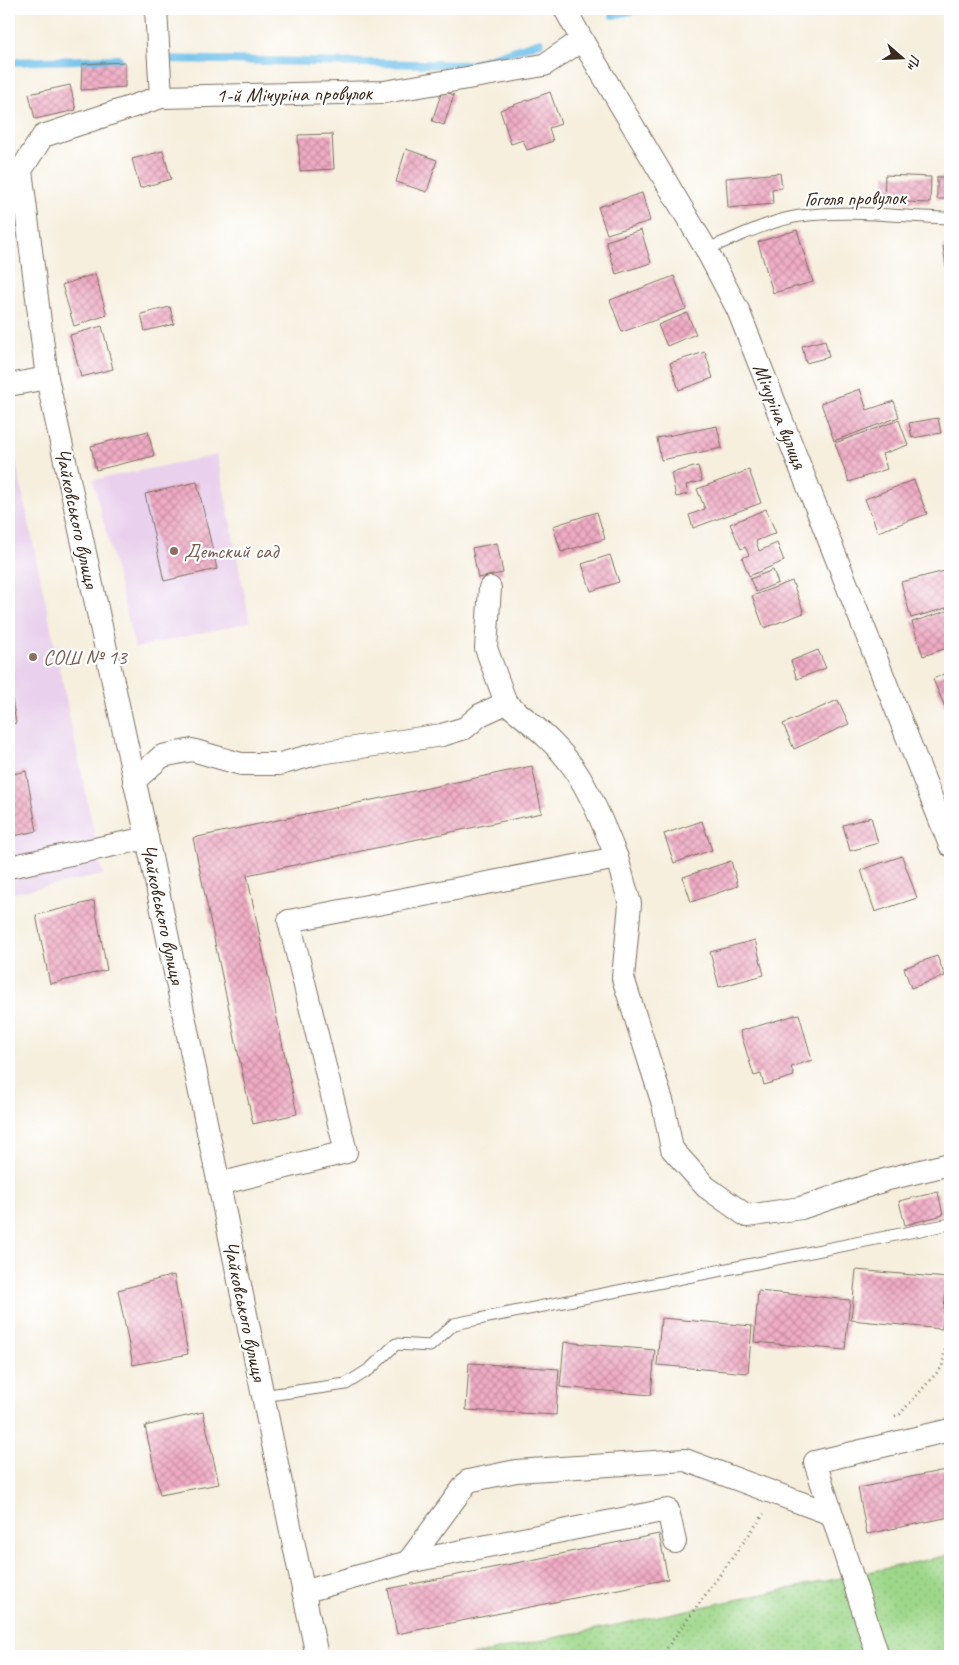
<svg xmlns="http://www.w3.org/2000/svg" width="959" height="1665" font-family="Caveat,sans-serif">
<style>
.built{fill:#e9d1ed}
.grass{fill:url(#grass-dots);stroke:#6c8054}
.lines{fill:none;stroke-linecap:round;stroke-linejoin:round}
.stream{stroke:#6dc0e9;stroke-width:8}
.building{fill:url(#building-cross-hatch)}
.lane-casing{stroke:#7c6f61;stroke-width:13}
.street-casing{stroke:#7c6f61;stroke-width:24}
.path{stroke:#7c6f61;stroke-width:3;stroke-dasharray:1 4;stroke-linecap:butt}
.lane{stroke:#fff;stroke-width:11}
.street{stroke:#fff;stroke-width:22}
.education-dot{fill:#8d6e63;stroke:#fff;stroke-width:2}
.labels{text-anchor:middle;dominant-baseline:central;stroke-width:4.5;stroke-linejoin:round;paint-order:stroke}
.street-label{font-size:21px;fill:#3b2a1e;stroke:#fff}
.education-label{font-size:21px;fill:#785e54;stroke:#fff;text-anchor:start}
</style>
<defs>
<pattern id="grass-dots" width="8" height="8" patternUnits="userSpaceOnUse" patternTransform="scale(1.25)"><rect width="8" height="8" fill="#9ed78a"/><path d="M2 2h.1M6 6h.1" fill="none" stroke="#89b977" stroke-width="1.8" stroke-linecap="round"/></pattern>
<pattern id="building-cross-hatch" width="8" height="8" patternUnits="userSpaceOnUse" patternTransform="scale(1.25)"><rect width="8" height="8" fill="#f0acc5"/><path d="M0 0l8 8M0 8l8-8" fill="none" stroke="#c48c9f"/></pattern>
</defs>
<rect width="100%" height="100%" fill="#fff"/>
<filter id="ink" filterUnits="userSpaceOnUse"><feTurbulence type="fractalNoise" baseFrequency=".02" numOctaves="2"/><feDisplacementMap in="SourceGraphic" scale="10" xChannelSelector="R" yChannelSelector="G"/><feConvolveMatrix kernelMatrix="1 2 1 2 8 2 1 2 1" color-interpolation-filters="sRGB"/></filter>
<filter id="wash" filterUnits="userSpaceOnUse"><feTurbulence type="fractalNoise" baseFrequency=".0096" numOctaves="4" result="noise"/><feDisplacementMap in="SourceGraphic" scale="20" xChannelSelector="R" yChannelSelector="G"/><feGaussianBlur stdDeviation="1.12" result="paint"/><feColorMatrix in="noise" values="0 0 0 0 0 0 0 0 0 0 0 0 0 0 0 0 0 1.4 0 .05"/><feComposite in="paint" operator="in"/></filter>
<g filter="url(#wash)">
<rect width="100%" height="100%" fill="#f6efde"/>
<g class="built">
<path d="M9,438H11L103,875L9,894Z"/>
<path d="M217,455L250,622L135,648L93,480Z"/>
</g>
<path class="grass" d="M950,1555V1656H468Z"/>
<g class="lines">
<g class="stream">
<path d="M613,15L642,9"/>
<path d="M161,59L470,65L540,42"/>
<path d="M9,62L119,59"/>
</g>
</g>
<g id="blocks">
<g class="building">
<path d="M125,62V87L81,90L82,64Z"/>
<path d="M70,85L76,110L35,119L29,94Z"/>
<path d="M442,91L454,95L444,125L432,121Z"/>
<path d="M550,92L561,124L549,128L553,141L527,150L523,140L511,144L500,110Z"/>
<path d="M332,134L334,169L300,171L298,135Z"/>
<path d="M406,149L437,160L427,192L396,182Z"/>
<path d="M163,151L171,179L140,188L132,159Z"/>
<path d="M780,173L782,188L772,189L773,204L728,208L726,178Z"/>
<path d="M885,175L931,177L930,203L884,201Z"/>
<rect x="937" y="177" width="13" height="22"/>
<path d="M642,193L650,221L607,234L598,207Z"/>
<path d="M641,230L651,263L616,274L606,241Z"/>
<path d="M797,230L813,282L773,293L758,242Z"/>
<path d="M950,245V267H946L943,246Z"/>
<path d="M95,274L107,315L74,326L62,285Z"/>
<path d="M674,276L686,309L622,332L610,300Z"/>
<path d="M170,307L174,324L145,331L141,314Z"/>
<path d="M687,313L696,334L667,346L658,325Z"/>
<path d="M102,326L113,369L81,377L70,335Z"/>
<path d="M825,340L829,357L806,363L802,346Z"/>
<path d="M705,352L713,378L679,390L670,363Z"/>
<path d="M860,389L867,410L894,401L899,417L834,441L821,403Z"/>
<path d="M938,418L941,433L912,438L909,423Z"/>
<path d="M899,420L908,445L882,454L887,469L849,482L835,443Z"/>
<path d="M717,426L722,448L661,460L657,438Z"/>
<path d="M148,431L154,456L96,470L91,446Z"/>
<path d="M698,466L702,481L686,485L688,494L676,497L671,473Z"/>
<path d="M749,470L761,503L693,528L689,515L705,509L697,489Z"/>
<path d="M914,480L927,514L878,532L865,499Z"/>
<path d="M197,482L217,569L164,581L145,494Z"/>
<path d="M766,509L776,533L756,541L759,551L777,543L784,561L749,576L742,558L749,555L745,547L741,549L730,524Z"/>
<path d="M597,512L605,539L561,552L553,526Z"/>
<path d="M497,543L503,573L478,578L472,548Z"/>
<path d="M610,555L619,582L591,591L582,564Z"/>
<path d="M773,570L778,583L756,592L750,579Z"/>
<path d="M945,571L950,587V607L911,618L901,582Z"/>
<path d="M792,581L804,613L764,628L752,596Z"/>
<path d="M950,610V647L923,656L912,622Z"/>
<path d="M818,650L826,668L797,679L791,661Z"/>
<path d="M950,671V719L933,679Z"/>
<path d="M10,688L16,723L9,725V689Z"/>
<path d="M838,700L849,724L794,749L783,724Z"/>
<path d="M532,766L542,813L247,875L297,1114L253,1124L193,838Z"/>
<path d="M26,771L37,831L9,837V775Z"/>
<path d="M871,817L878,843L850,851L843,825Z"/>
<path d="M702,821L712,850L674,863L664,834Z"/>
<path d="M902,856L917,898L875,912L861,870Z"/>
<path d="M731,861L738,886L691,902L683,877Z"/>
<path d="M94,901L107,970L50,984L36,915Z"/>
<path d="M755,940L764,975L719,987L710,952Z"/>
<path d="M937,956L945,976L911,988L904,968Z"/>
<path d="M799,1014L812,1060L791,1067L794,1076L764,1085L761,1074L754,1076L740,1031Z"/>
<path d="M938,1192L943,1215L905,1225L899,1201Z"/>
<path d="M856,1270L947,1278L942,1329L851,1320Z"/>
<path d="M174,1275L188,1354L133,1365L118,1290Z"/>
<path d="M758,1291L850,1300L845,1350L754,1342Z"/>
<path d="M661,1318L752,1326L748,1373L657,1365Z"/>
<path d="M564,1342L655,1350L651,1395L560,1387Z"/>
<path d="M469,1363L559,1369L556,1415L466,1410Z"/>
<path d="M203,1412L219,1484L160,1495L145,1426Z"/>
<path d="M950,1469V1517L867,1534L858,1488Z"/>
<path d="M659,1534L668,1579L397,1634L388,1589Z"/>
</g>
</g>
</g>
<g filter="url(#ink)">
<use href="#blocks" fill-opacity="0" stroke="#7c6f61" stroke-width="1"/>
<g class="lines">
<g class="lane-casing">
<g id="lane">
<path d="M706,249C737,238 767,221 800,216C850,209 900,217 950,218"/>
<path d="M262,1396L346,1384L370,1369L396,1344L430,1346L454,1324L950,1224"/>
</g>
</g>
<g class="street-casing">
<g id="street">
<path d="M156,9L161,97"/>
<path d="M565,9L582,40L706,249L738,310L950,845"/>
<path d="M9,385L47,378"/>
<path d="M490,588L486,648L506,703"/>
<path d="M134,781L162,756L192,750L241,764H280L320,753L442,735L465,728L480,715L506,703C530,722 555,742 573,767C591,793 605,829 617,858"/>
<path d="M9,867L147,838"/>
<path d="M219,1184L346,1152L289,921L617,858L630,904L623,978L663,1104L672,1149L706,1187L747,1216L801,1208L888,1179L950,1164"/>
<path d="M408,1562L468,1481L516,1471L685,1460L831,1514"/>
<path d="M303,1592L408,1562L662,1511L668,1510L675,1542"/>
<path d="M317,1656L147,838L47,378L21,170L43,136L161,97L384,92L544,65L582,40"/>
<path d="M878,1656L815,1462L950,1430"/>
</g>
</g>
<g class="path">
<path d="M895,1416L900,1414L942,1367L950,1321"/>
<path d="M661,1656L764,1514"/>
</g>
<use href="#lane" class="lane"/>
<use href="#street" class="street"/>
</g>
</g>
<g class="education-dot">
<circle cx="174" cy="551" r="5"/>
<circle cx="33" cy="657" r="5"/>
</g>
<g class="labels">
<g class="street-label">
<text transform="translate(294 94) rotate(-1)">1-й Мічуріна провулок</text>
<text transform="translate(855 198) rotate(-1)">Гоголя провулок</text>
<text transform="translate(780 416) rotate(68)">Мічуріна вулиця</text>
<text transform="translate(77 518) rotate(78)">Чайковського вулиця</text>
<text transform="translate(163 914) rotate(78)">Чайковського вулиця</text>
<text transform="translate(245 1311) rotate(78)">Чайковського вулиця</text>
</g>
<g class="education-label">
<text x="184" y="551">Детский сад</text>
<text x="43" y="657">СОШ № 13</text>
</g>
</g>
<rect width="959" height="1665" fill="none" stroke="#fff" stroke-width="30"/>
<g transform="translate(902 58) rotate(110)" stroke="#ffffff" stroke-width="4" paint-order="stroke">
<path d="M0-4L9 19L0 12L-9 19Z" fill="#3b2a1e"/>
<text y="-8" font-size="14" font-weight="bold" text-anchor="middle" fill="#3b2a1e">Пн</text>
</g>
</svg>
